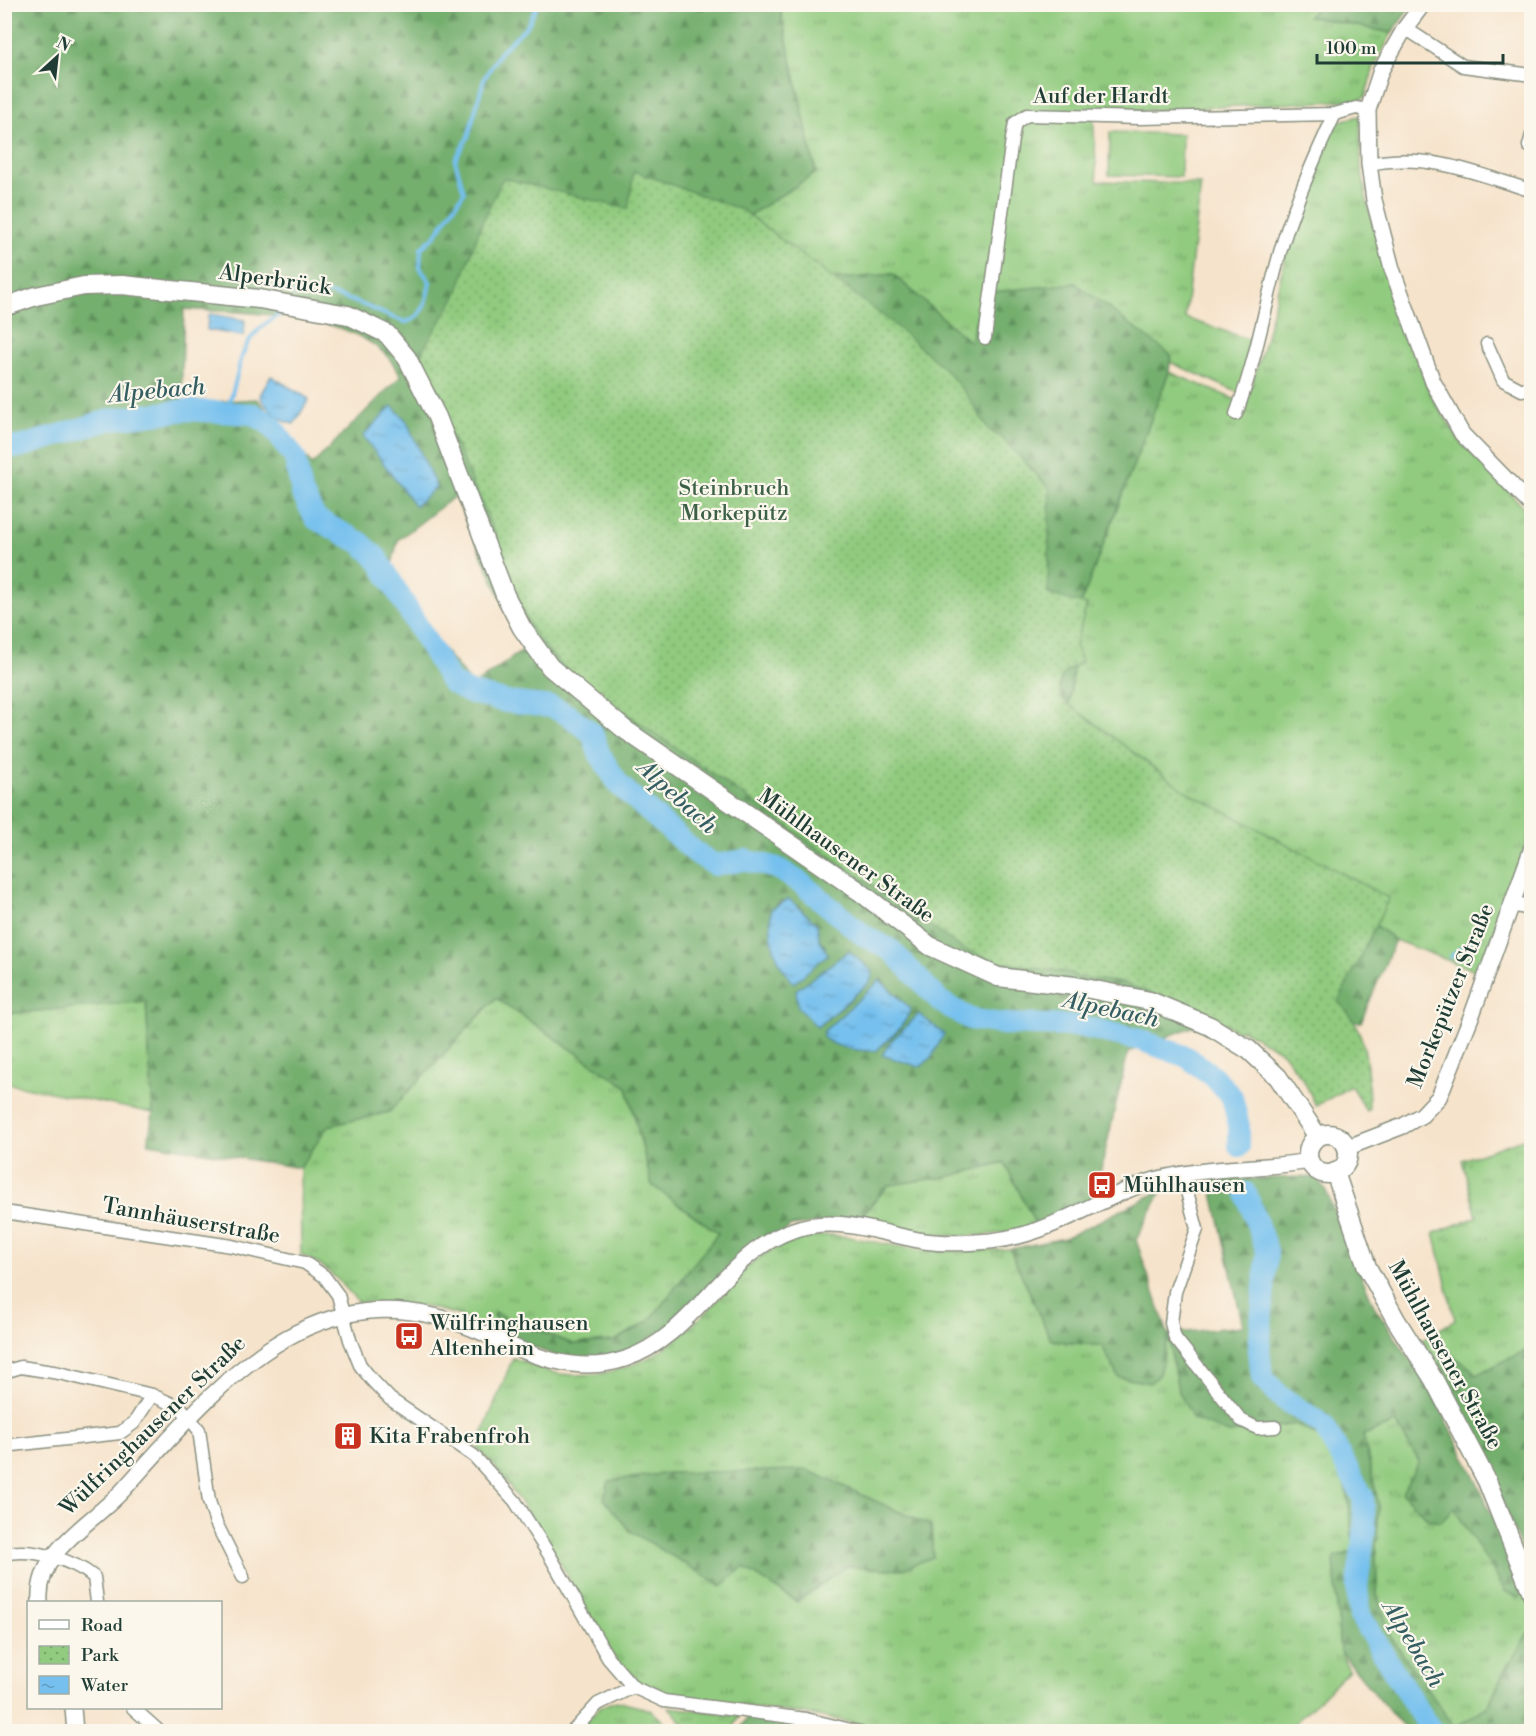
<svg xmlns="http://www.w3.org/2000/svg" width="1536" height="1736" font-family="'Libre Bodoni',serif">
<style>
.grass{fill:url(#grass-tufts);stroke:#58845a;stroke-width:1.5}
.forest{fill:url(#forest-firs);stroke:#4a7651;stroke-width:1.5;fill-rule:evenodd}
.park{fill:url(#park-dots);stroke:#58845a;stroke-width:1.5}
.pitch{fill:#91cb7f;stroke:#58845a;stroke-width:1.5}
.water{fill:url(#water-ripples);stroke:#4a7e91;stroke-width:1.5}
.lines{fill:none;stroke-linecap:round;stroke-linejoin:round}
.stream{stroke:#75c0ee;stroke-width:4}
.river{stroke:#75c0ee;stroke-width:22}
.minor-casing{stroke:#8a9080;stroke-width:15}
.tertiary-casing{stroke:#8a9080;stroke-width:18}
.secondary-casing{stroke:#8a9080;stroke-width:21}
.minor{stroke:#fff;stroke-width:12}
.tertiary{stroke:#fff;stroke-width:15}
.secondary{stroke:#fff;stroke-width:18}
.labels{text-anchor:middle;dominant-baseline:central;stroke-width:4.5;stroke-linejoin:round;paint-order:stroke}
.street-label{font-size:22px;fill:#1f3d34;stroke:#fbf7ec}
.park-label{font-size:22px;fill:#3c6047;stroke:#fbf7ec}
.poi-label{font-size:22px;fill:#1f3d34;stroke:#fbf7ec;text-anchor:start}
.water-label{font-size:24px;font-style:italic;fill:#345e62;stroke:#fbf7ec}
</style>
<defs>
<pattern id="grass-tufts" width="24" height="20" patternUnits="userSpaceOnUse" patternTransform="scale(1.5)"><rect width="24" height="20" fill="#91cb7f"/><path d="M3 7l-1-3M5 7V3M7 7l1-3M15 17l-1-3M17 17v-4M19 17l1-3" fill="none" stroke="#76a669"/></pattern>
<pattern id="forest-firs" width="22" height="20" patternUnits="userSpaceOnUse" patternTransform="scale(1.5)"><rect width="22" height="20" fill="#74af6e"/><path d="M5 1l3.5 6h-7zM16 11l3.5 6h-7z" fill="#5f905b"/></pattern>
<pattern id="park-dots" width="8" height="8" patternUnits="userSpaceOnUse" patternTransform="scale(1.5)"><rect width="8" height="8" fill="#91cb7f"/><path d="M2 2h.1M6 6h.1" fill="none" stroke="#76a669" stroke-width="1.8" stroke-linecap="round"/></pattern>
<pattern id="water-ripples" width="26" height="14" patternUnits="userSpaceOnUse" patternTransform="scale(1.5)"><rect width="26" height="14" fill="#75c0ee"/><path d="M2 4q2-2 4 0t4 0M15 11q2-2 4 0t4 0" fill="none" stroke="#5f9dc2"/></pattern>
</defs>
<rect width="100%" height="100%" fill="#fbf7ec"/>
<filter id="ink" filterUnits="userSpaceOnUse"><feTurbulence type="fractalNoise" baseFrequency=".0167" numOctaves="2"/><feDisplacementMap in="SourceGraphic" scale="12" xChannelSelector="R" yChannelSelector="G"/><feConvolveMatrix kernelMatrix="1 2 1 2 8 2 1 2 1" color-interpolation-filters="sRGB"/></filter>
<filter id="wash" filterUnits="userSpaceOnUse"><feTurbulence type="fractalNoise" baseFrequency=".008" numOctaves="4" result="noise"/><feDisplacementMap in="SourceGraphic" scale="24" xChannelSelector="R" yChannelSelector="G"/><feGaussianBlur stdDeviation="1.35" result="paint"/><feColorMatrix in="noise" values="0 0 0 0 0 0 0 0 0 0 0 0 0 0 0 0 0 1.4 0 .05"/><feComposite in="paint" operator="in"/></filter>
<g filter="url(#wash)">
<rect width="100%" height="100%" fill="#f6e3cb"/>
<g class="grass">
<path d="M1320,4L1309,16L1392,33L1374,67L1365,97L1359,100L1093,113L1097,181L1201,184L1185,318L1254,341L1239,393L1170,362L1171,355L971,343L893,274L830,281L748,216L816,173L779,5Z"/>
<path d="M1360,116L1361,166L1367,202L1388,280L1430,394L1459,440L1531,515V829L1481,973L1395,940L1288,859L1068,716L1079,608L1169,372L1246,404L1264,345L1287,251L1332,123Z"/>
<path d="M496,998L627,1087L652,1185L718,1233L649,1322L614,1341L572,1344L495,1314L493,1331L455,1314L427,1307L358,1302C341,1282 326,1265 301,1255L300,1168L327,1126L389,1112Z"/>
<path d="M146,1001L153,1113L5,1083V1014Z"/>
<path d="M1531,1136V1348L1478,1374L1451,1354L1442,1357L1438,1368L1422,1340L1455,1320L1434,1233L1477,1217L1462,1160Z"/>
<path d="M1005,1162L1036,1225C976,1245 918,1234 857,1220L889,1185L951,1176Z"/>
<path d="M829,1235C854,1236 877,1243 903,1247C939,1253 974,1251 1010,1249L1051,1340L1103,1346L1118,1377L1159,1374L1168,1334L1178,1390L1229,1433L1296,1424L1330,1443L1348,1496L1354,1551L1334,1558L1340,1651L1349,1670L1286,1732L897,1731L812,1715L687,1699L663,1694L638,1681L619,1666L554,1552L502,1475L477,1447L513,1358C528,1363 545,1373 561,1374C634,1381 674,1346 722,1296C733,1284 743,1269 756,1260C778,1244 803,1237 829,1235Z"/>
<path d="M1396,1423L1419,1461L1454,1508L1506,1591L1524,1587L1531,1608V1628L1502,1676L1489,1705L1454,1729L1392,1639L1377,1595L1376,1548L1379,1507L1363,1435Z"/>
<path d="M616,1701L651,1710L673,1731L577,1732L600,1707Z"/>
<path d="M669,1707L740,1715L731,1731H690Z"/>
</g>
<g class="forest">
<path d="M5,5H779L816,173L748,216L830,280L893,274L970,342L983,293L1075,283L1171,355L1169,372L1079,608L1068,716L1288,859L1395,940L1361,1022L1225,1014L1128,1052L1094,1200L1036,1225L1004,1162L951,1176L889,1185L857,1220L791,1226L677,1321L623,1355L604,1359L561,1358L493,1331L495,1313L572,1344L615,1341L649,1321L718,1233L652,1185L627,1087L496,998L389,1112L328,1126L300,1168L148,1143L153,1113L146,1001L5,1014ZM184,309C245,314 336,310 384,353C391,359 396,369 401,376L312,465L257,399L181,404ZM455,496L524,649L473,686L388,580L398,540ZM781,901L817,924L819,939L826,947L770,921L771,909ZM821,973L853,998L817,1027L796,990ZM880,980L911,1009C905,1026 889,1039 876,1051C858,1051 837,1049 823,1037Z"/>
<path d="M1405,5L1409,9L1392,33L1308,16L1320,5Z"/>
<path d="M1308,1177L1318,1179L1326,1191L1374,1306L1435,1397L1478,1484L1524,1587L1519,1597L1506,1592L1454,1508L1440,1522L1428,1519L1402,1493L1419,1461L1396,1423L1363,1435L1379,1507L1376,1548L1377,1595L1392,1639L1455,1728L1489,1705L1502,1676L1531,1628V1717L1517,1731H1409L1394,1717L1340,1651L1334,1558L1354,1551L1348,1496L1330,1443L1296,1424L1229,1433L1194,1420L1178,1390L1168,1336L1159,1374L1150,1383L1118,1377L1102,1346L1051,1340L1010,1249L1065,1238L1162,1190L1136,1240L1168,1334L1243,1326L1210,1180Z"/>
<path d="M1531,1348V1575L1485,1456L1438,1368L1442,1357L1451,1354L1478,1374Z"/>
<path d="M807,1470L931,1526L933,1557L900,1570L847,1566L797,1602L743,1567L722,1586L630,1531L604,1499L609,1481L668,1473Z"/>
<path d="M748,1716L847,1732H738Z"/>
</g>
<path class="park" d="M634,171L742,210L890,321L945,369L967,395L989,430L1001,437L1050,489L1048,594L1087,605L1075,646L1082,662C1064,671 1055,678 1062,699L1184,790L1389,898L1338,1002C1369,1029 1368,1071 1369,1109L1366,1111L1351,1086L1316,1106L1304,1081L1282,1052L1241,1029L1239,1032L1204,1013L1123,983L1076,977L1071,973L998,962L963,949L620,709L603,701L568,672L536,637L514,594L496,536L447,424L443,397L420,364L423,349L456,296L481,225L503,178L628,209Z"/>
<path class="pitch" d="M1110,132L1182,134L1181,177L1109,175Z"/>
<g class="water">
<path d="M211,314L245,320L244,334L242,336L207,330L208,316Z"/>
<path d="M271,376L309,399L294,424C283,423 262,406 260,395Z"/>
<path d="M392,406L406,420L436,487L415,506L363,436Z"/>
<path d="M789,899L817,924L819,939L828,954L794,983C774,962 769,938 771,909Z"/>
<path d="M849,951L873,972L870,982L817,1027L798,1007L796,990Z"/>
<path d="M880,980L911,1009C905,1026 889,1039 876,1051C858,1051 837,1049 823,1037V1032Z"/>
<path d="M919,1014L944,1034L931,1058L920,1067L882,1055L891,1041Z"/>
</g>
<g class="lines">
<g class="stream">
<path d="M293,294C330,284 371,311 406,322C424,318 427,298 430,282L420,268L421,248L435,236L464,192L455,160L468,137L484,79L500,52L527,26L538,4"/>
<path d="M225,412C246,367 230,342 282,313"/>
<path d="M1450,957L1474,938"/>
</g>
<g class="river">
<path d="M4,447H20L112,419L186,410L253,414L271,425L295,458L302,493L316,519L361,543L378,559L451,682L468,692L507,702L552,707L570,716L592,733L599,753L619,785L696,853L715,865L745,860L777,868L801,883L863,935L891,950L941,1002L970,1019L1002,1024L1080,1026L1140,1040L1187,1057L1213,1076L1232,1097L1239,1126V1146"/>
<path d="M1246,1193L1267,1251L1259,1350L1262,1377L1281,1397L1323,1425L1363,1497L1365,1527L1357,1587L1360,1616L1424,1720L1434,1732"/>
</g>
</g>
</g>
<g filter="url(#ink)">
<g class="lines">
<g class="minor-casing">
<g id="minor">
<path d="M1405,28L1463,66L1532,75"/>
<path d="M1532,135L1529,146L1532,147"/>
<path d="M1369,164C1428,152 1476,173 1532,191"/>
<path d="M985,338L1012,139L1015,123L1027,115L1140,118L1335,114L1356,108L1368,110"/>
<path d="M1487,344L1503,380L1522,390L1532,387"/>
<path d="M1236,414C1257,358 1266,299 1283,242C1297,198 1315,156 1335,114"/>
<path d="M1182,1173L1197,1229L1175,1292L1171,1323L1175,1338L1241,1420L1257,1428L1275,1427"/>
<path d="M4,1212L232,1246L305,1263L324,1276L338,1295L350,1340L360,1365L371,1379L390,1399L474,1456L515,1501L550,1556L608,1658L633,1687L664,1701L806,1719L859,1732"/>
<path d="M4,1372L21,1367L59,1373L152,1395"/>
<path d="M4,1446L120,1433L134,1423L152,1395L181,1408L199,1430L209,1501L216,1523L243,1577"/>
<path d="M4,1554C32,1547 73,1560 94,1577L97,1602"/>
<path d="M133,1708L160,1732"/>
<path d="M572,1732L598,1704L633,1687"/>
</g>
</g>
<g class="tertiary-casing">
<g id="tertiary">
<path d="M1423,4L1405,28L1381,70L1368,110L1369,164L1374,200L1392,269L1433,382L1462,434L1532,506"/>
<path d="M1513,904L1532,908"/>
<path d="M1346,1148L1403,1126L1422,1115L1439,1097L1473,1012L1532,848"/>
<path d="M40,1602C36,1549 93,1524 124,1489C223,1379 320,1259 483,1333C528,1354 575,1376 625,1359C695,1336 723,1254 793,1230C837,1214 880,1234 924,1241C945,1244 968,1243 990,1241C1053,1235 1097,1197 1155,1180C1206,1166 1258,1170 1309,1161"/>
<path d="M73,1708L75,1732"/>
</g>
</g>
<g class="secondary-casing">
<g id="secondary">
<path d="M4,307L36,296L84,286L122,285L259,299L348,315L387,334L407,358L437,417L505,595L522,628L550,667L624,729L859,891L930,946L998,977L1075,986L1150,1001L1210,1026L1249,1050L1278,1077L1318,1137"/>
<circle cx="1328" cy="1154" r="20"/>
<path d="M1335,1172L1367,1267L1396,1320L1434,1380L1487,1481L1532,1593"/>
</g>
</g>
<use href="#minor" class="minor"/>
<use href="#tertiary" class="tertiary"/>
<use href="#secondary" class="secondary"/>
</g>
</g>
<defs>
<g id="bus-square" transform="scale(1.5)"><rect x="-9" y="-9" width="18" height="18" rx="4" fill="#c8321e" stroke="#fbf7ec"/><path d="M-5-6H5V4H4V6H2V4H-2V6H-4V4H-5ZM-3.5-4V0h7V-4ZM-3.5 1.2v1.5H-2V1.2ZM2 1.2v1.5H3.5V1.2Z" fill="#fff"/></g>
<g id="building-square" transform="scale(1.5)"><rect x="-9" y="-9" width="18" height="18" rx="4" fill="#c8321e" stroke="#fbf7ec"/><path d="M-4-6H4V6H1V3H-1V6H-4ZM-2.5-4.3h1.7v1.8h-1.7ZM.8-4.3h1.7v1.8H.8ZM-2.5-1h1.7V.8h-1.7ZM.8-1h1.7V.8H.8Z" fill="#fff"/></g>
</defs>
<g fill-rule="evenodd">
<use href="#bus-square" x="1102" y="1185"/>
<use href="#bus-square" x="409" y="1336"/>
<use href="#building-square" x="348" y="1436"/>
</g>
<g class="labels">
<g class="street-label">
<text x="1101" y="96">Auf der Hardt</text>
<text transform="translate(275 280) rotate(8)">Alperbrück</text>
<text transform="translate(846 856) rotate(36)">Mühlhausener Straße</text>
<text transform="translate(1451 996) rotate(-68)">Morkepützer Straße</text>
<text transform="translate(191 1221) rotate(10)">Tannhäuserstraße</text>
<text transform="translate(1445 1355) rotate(61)">Mühlhausener Straße</text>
<text transform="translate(153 1426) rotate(-44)">Wülfringhausener Straße</text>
</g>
<g class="park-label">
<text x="734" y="488">Steinbruch<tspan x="734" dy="25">Morkepütz</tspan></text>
</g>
<g class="poi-label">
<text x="1123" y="1185">Mühlhausen</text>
<text x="430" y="1323">Wülfringhausen<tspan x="430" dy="25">Altenheim</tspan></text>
<text x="369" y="1436">Kita Frabenfroh</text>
</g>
<g class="water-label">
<text transform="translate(157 391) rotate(-5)">Alpebach</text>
<text transform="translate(677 797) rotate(42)">Alpebach</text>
<text transform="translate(1111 1010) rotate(12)">Alpebach</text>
<text transform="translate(1413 1644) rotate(59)">Alpebach</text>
</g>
</g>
<rect width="1536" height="1736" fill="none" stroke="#fbf7ec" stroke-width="24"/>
<rect x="27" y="1601" width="195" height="108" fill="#fbf7ec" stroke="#a3ada2" stroke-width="1.5"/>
<rect x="39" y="1620" width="30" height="9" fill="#ffffff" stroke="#a3ada2" stroke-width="1.5"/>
<text x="81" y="1631" font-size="18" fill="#1f3d34">Road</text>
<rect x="39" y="1646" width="30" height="18" fill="url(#park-dots)" stroke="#a3ada2" stroke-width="1.5"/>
<text x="81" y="1661" font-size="18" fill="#1f3d34">Park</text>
<rect x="39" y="1676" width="30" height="18" fill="url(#water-ripples)" stroke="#a3ada2" stroke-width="1.5"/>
<text x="81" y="1691" font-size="18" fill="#1f3d34">Water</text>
<g transform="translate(57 57) rotate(27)" stroke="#fbf7ec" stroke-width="4.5" paint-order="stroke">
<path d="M0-4.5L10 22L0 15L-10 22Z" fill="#1f3d34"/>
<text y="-9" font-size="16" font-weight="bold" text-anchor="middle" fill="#1f3d34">N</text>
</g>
<path d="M1317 54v9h186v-9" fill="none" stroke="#1f3d34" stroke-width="3"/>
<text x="1326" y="54" font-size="18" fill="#1f3d34" stroke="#fbf7ec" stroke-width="4.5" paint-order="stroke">100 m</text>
</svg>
